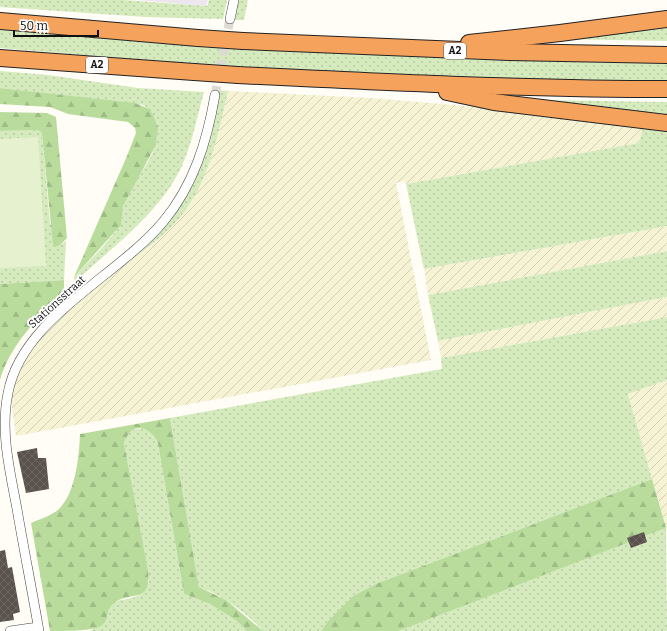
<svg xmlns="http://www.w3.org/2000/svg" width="667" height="631" font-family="Bitter,serif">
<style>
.industrial{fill:#eee6ef}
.farmland{fill:url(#farmland-furrows)}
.grass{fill:url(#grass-dots)}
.forest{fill:url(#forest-firs)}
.pitch{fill:#e6f2cf}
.building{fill:url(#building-cross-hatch)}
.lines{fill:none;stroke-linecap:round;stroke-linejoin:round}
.street-tunnel{stroke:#dbdad3;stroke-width:9;stroke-dasharray:9 4.5;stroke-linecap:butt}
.street-casing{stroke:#444;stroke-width:10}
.highway-casing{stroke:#222;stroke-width:18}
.street{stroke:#fff;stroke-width:9}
.highway{stroke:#f5a25d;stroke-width:16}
.highway-bridge-casing{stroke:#222;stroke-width:18;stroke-linecap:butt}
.highway-bridge{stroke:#f5a25d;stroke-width:16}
.labels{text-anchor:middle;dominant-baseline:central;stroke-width:4;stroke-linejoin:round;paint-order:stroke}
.shield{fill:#fff;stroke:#585858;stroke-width:1}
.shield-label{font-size:10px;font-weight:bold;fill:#111}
.street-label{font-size:11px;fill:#111;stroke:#fff}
</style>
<defs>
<pattern id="farmland-furrows" width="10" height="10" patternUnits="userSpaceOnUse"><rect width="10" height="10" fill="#f6f3d4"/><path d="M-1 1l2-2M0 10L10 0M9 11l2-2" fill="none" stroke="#d2cfb5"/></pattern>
<pattern id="grass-dots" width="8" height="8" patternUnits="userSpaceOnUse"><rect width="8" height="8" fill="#d5ebbd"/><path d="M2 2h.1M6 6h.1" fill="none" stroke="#b6c8a1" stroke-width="1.8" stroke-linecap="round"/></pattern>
<pattern id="forest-firs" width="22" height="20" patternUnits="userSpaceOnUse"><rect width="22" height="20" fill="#b9dc9c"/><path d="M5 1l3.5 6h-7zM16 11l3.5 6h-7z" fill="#9ebc85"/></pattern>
<pattern id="building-cross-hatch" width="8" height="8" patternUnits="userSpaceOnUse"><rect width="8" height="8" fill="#5a524d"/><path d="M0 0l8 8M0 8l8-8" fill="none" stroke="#6d6662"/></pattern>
</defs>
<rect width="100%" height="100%" fill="#fffdf5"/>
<path class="industrial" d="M136,0H208L206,6Z"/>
<g class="farmland">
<path d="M228,91L371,98L465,106L643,127L639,143L406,184L405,181L396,183L431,360L16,436L12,408V389L20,361L85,288L118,269L154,243L171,227L210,160L219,132Z"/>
<path d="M667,226V251L428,295L424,269Z"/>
<path d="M667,297V317L441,358L438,341Z"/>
<path d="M667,380V532L628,394Z"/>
</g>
<g class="grass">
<path d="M0,0H123L207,6L209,0H227L223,19L146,17L0,7Z"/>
<path d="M238,0H248L244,20H234Z"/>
<path d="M667,24V41L559,39Z"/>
<path d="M0,29L97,37L441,58L667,61V82C602,81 537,81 472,79C315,73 157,62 0,48Z"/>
<path d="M0,71L48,75L138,88L204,92C197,117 192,144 181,168C158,215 112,247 75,282L74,277C89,261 106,245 119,227C123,222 121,212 123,206C135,171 179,141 144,105L0,88Z"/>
<path d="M216,90L228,91C219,132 210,176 185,211C167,235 142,252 118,269C140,243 176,208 190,178C203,150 209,120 216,90Z"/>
<path d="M535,100L667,102V120Z"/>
<path d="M643,127L667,131V226L424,269L406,184L639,143Z"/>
<path d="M35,130L40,131L42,134L50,223L60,245L66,241L64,280L0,284V131Z"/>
<path d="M667,251V297L438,341L428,295Z"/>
<path d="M667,317V380L628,394L652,479L378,583L353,596L329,620L321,631H263C247,613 222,595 199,587L170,418L442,369L441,358Z"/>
<path d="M144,428L150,431L158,444L184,594L210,604L237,621L247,631H89C116,622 100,613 114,603C121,598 130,600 137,596C142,594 146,586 149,582L124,443C128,432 132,429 144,428Z"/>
<path d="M666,528L667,631H398L409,626Z"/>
</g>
<g class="forest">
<path d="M0,88L135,103L149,109L153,115L158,128L156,145L123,206L121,225L74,277L127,156L136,133L135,128L128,122L68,114L50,107L0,104Z"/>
<path d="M0,112L47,113L56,117L67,238L60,245L54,247L53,245L42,134L40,131L35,130L0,131Z"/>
<path d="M64,280V293C38,317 10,345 0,380V284Z"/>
<path d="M170,418L199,587L226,600L263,631H247L237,621L210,604L184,594L158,444C150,425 132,421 124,443L148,571C152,605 129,590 113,604C104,611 111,623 97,628C83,631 65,631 50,631L31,523C40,519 51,516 59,509C76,492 79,457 80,434Z"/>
<path d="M652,479L666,528L398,631H321L329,620L353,596L378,583Z"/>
</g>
<path class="pitch" d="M38,137L46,266L0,268V139Z"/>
<g class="building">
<path d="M37,448L38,458H46L49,489L26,493L17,452Z"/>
<path d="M644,532L647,542L631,548L627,538Z"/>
<path d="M5,550L8,568L12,567L20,612L13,614L14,620L0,622V551Z"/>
</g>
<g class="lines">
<path class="street-tunnel" d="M215,95L230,19"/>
<g class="street-casing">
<g id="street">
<path d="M230,19L234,0"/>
<path d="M10,631L38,627"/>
<path d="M39,631C32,590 24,550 17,509C10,471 0,432 8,393C22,318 117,277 163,222C194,185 207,141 215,95"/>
</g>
</g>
<g class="highway-casing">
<g id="highway">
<path d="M0,21L198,38"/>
<path d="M243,41L509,52L667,55"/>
<path d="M469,43L560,33L667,19"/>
<path d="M0,58L194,72"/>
<path d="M238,75C381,82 524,89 667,89"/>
<path d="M447,92L494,102L667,123"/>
</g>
</g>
<use href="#street" class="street"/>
<use href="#highway" class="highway"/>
<g class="highway-bridge-casing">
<g id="highway-bridge">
<path d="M198,38L243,41"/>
<path d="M194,72L238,75"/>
</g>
</g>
<use href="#highway-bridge" class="highway-bridge"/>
</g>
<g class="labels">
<g class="shield">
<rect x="444" y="43" width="22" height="16" rx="3"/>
<rect x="86" y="57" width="22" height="16" rx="3"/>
</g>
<g class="shield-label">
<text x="455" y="51">A2</text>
<text x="97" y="65">A2</text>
</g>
<g class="street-label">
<text transform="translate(57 302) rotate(-42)">Stationsstraat</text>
</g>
</g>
<path d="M14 30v6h84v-6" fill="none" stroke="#111111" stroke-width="2"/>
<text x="20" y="30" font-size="12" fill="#111111" stroke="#ffffff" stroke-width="3" paint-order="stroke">50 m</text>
</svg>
